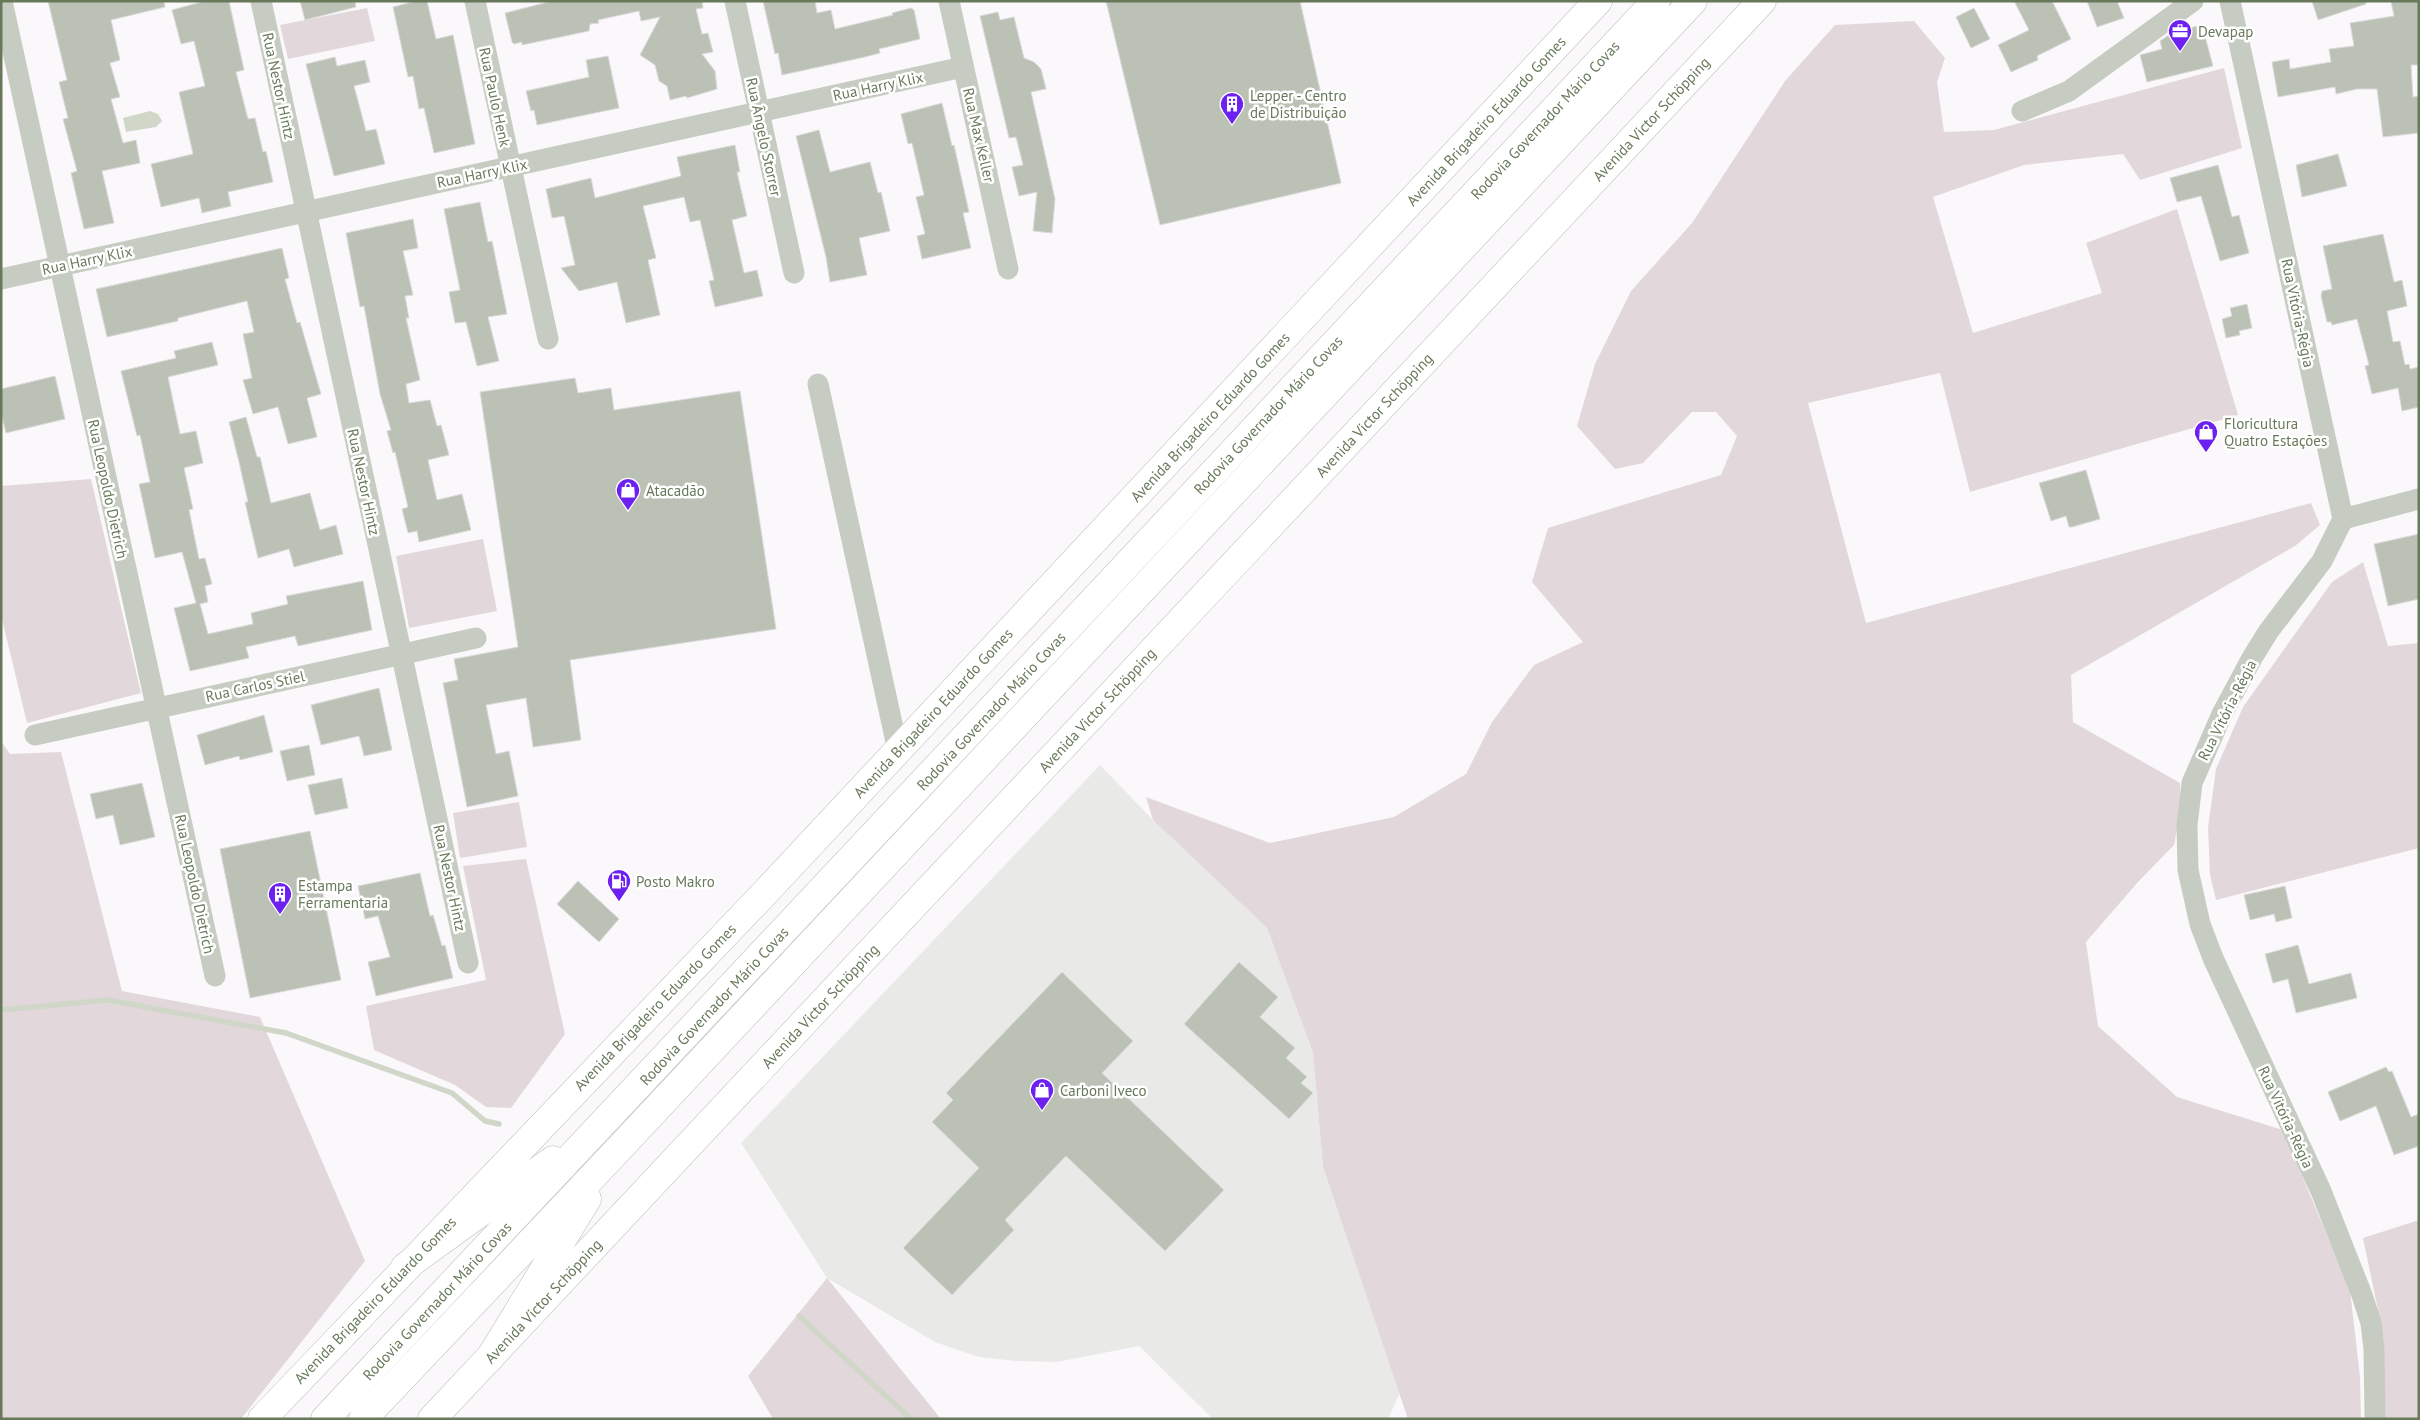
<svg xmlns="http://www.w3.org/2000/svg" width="2420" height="1420" font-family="'PT Sans',sans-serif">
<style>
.built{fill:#e9e9e8}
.green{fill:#e2d8db}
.water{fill:#d1d7c8}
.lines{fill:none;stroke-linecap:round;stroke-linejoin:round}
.stream{stroke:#d1d7c8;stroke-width:5.5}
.building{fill:#bbc2b5;stroke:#dcdadc}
.major-casing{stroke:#b8bfb4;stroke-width:29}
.highway-casing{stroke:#b8bdb4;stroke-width:29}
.minor{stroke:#c7ccc3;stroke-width:21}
.major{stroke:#fff;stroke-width:28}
.highway{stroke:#fff;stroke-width:28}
.labels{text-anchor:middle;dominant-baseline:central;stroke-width:5;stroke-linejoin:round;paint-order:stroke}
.poi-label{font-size:15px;fill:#67795a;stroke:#fff;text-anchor:start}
.street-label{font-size:15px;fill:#67795a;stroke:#fff}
</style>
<rect width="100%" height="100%" fill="#faf8fa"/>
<path class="built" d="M1100,765L1153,820L1267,928L1313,1053L1323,1167L1400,1393L1388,1419H1213L1139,1346L1057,1362L1016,1361L979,1357L935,1342L827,1278L741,1143Z"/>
<g class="green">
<path d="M367,8L375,41L288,59L280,25Z"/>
<path d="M1914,21L1945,58L1937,82L1944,132L1994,130L2224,68L2242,148L2140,180L2123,154L2024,165L1933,197L1973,333L2102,293L2086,243L2177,209L2238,415L1970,492L1940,373L1808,403L1866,623L2311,503L2320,525L2295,546L2071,675L2073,722L2180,783V813L2174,845L2138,882L2086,942L2098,1026L2177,1097L2283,1130L2350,1290L2360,1377L2361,1419H1408L1323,1167L1313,1053L1267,928L1153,820L1146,797L1270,843L1394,817L1466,774L1492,722L1534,665L1583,642L1532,582L1548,528L1721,475L1737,436L1716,412H1692L1643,463L1615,469L1577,426L1595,364L1631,291L1692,223L1785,81L1835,25Z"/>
<path d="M91,479L141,693L27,723L1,615V486Z"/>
<path d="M483,539L497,611L409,628L396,556Z"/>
<path d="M2363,562L2388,646L2419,643V848L2216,900L2210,875L2208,828L2216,769L2243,707L2332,582Z"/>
<path d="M1,741L10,754L61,752L122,991L260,1017L365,1261L241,1419H1Z"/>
<path d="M519,802L527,847L460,858L453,813Z"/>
<path d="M526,859L565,1034L511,1108L486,1107L455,1085L374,1050L366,1006L486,980L463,866Z"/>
<path d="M2419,1220V1419H2383L2378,1310L2363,1238Z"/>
<path d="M827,1278L941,1419H773L748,1376Z"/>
</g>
<path class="water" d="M150,111L158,114L162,121L156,127L126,132L123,118Z"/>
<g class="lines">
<g class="stream">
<path d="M1,1010L108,1000L286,1033L452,1093L485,1121L499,1124"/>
<path d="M799,1316L911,1419"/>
</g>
</g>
<g class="building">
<path d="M48,1H164L165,7L111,20L120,60L110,63L120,97L111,99L123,143L136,140L140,163L102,171L114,223L84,229L71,173L77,171L63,119L68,118L59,82L67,80Z"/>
<path d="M205,1H229L244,70L236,72L248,119L255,118L263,152L266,151L273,182L228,192L231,206L202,213L199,198L161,207L151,164L193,154L179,92L205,86L194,41L181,44L172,10Z"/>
<path d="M300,1H355L356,7L305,20Z"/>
<path d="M416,1H427L436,39L453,35L475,144L434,153L424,108L419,109L413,76L408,77L393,7Z"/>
<path d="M552,1H702L703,8L696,9L702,34L708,33L713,52L702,54L715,71L717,89L687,98L686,96L670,100L667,86L659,81L655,65L640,55L660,17L641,21L639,11L598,20L599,23L590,24L589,31L522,45V42L514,44L512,42L505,13Z"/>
<path d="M763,1H815L817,13L831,10L835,29L893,15L892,13L911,8L914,10L920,39L879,49L880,53L865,57L782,75L778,53L775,54Z"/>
<path d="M1106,1H1300L1341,183L1160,225Z"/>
<path d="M2014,1H2052L2071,39L2037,56L2038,60L2011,72L1998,45L2029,30Z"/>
<path d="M2087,1H2117L2124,18L2097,27Z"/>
<path d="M2312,1H2366V4L2318,20Z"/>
<path d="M2391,1H2419V65H2411L2413,97L2419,96V133L2383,137L2377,89H2357L2336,94L2335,87L2278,97L2272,62L2289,59L2290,69L2331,62L2329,49L2354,46L2350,23L2394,16Z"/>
<path d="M1974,8L1990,39L1971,48L1956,17Z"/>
<path d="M998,12L1000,20L1014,17L1024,58L1034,62L1041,69L1046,89L1031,92L1055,199L1052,233L1033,231L1037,192L1019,196L1012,167L1023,165L1016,137L1009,138L980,16Z"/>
<path d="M2202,25L2213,66L2147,82L2140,55L2162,49L2160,41L2173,32Z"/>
<path d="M608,56L619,108L537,125L534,110L531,111L526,91L589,77L586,60Z"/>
<path d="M335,57L337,66L365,60L370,82L354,86L366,131L376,129L385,164L334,176L306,64Z"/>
<path d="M942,103L952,146L954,145L969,212L963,213L971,248L922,259L917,236L925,234L916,197L924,195L912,143L908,144L901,114Z"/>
<path d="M819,130L830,172L870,162L878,193L881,192L890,231L859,238L867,275L830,282L826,257L796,136Z"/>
<path d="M735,145L740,172H737L747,216L732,220L744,273L757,270L763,296L715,307L709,281L714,280L700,220L690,222L684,197L643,206L656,258L648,260L660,315L626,323L617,282L579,291L561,268L575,265L564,216L552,218L546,189L591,178L595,198L681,176L677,157Z"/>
<path d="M2338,154L2347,186L2302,197L2296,165Z"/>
<path d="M2218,165L2232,217L2239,215L2249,253L2220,261L2201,196L2177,202L2170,178Z"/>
<path d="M480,202L488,242L492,241L507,314L488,317L499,361L477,366L466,322L455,323L449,292L460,290L444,209Z"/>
<path d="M413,219L418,248L403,251L413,295L405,296L409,318H406L420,380L406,384L409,403L430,400L437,426L441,425L449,455L428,460L437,500L462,494L471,530L419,542L417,531L408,533L402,509L408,507L395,452L393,453L387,431L391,430L380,394L364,306L360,307L346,233Z"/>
<path d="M2383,234L2394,282L2402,280L2407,306L2387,311L2393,342L2400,341L2405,365L2409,364L2410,369L2419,367V407L2402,411L2398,388L2372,394L2365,366L2369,365L2357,319L2332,325L2331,322H2327L2321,296L2322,291L2332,289L2323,246Z"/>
<path d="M282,248L289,278L285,279L297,323L300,322L321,394L307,398L317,437L288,444L278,407L253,414L243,380L252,378L243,334L254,332L247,301L178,318V321L107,337L96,289Z"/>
<path d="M2247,304L2252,328L2239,331L2240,335L2226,338L2222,319L2232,316L2230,308Z"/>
<path d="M212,342L218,365L168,377L180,434L196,431L203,463L184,468L193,509L189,510L199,559L205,558L212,584L205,586L208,602L200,604L208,634L253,624L251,613L288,604L286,596L363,581L372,630L298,646L295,636L246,647L249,658L190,671L174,608L196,603L182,552L155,558L139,484L150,482L140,435L137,436L121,371L176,358L174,351Z"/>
<path d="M55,376L65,419L6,433L1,413V389Z"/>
<path d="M575,378L578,393L611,388L614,410L740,391L776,629L570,660L581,740L533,747L526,698L486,705L496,754L509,751L518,796L467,807L443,683L458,680L454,659L518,647L480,392Z"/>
<path d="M246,417L257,457H260L271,503L310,493L320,530L336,525L343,554L294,567L289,549L258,558L245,502H248L239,462L229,422Z"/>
<path d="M2086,470L2100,519L2072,527H2069L2066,516L2051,521L2039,483Z"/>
<path d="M2419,534V599L2388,606L2374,544Z"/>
<path d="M379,688L392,750L364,756L359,736L321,745L311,705Z"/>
<path d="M264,715L273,752L240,760L239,756L205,765L197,735Z"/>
<path d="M309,745L315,775L287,781L280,751Z"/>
<path d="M342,778L348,808L315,815L308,785Z"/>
<path d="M142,783L155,837L120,845L113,815L96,819L90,794Z"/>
<path d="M310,831L341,980L250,998L220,849Z"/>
<path d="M420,873L430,916L433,915L442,946L445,945L453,978L376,996L368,962L390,957L378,916L365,919L358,886Z"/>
<path d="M578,881L619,919L599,942L557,904Z"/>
<path d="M2285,886L2292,918L2276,922L2274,914L2250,920L2244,895Z"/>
<path d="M2298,945L2309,984L2351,973L2357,998L2296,1013L2288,979L2273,983L2265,954Z"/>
<path d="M1239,962L1278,997L1260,1017L1295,1048L1286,1058L1307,1077L1301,1083L1313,1093L1289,1119L1184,1024Z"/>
<path d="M1062,972L1133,1041L1102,1073L1224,1190L1165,1251L1066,1156L1005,1220L1014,1230L952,1295L903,1248L979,1168L932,1122L953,1100L946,1093Z"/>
<path d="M2386,1067L2389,1072L2392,1071L2411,1117L2419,1114V1146L2394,1155L2376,1106L2340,1121L2328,1092Z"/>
</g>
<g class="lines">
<g class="major-casing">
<g id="major">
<path d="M262,1419L761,897L1598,1"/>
<path d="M432,1419L1762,1"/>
</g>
</g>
<g class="highway-casing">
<g id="highway">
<path d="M405,1267L553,1160"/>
<path d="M490,1358L587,1199"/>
<path d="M325,1419L1656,1"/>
<path d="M363,1419L615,1153L1693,1"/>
</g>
</g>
<g class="minor">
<path d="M2,1L215,976"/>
<path d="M261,1L468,963"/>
<path d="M475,1L548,339"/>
<path d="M735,1L794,273"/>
<path d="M949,1L1008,269"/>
<path d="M2230,1L2343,519L2322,561L2268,632L2252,658L2222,714L2192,783L2187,825L2188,870L2200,924L2213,958L2321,1191L2362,1295L2371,1323L2374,1349L2375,1419"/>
<path d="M2022,111L2069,91L2193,1"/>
<path d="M1,279L963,67"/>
<path d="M818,384L898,751"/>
<path d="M2343,519L2419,499"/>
<path d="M35,735L476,638"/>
</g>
<use href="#major" class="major"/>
<use href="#highway" class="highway"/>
</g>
<defs>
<g id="office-pin" transform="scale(1.25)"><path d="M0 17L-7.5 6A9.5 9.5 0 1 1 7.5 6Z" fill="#6c21f1" stroke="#fff"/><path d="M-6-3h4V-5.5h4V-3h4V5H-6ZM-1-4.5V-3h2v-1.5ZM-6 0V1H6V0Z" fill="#fff"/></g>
<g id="building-pin" transform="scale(1.25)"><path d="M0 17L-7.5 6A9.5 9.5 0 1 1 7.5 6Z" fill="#6c21f1" stroke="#fff"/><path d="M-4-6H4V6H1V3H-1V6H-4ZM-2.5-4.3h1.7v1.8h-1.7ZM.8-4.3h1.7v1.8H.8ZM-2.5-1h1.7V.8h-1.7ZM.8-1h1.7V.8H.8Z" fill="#fff"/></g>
<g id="shop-pin" transform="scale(1.25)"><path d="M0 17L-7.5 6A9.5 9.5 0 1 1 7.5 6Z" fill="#6c21f1" stroke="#fff"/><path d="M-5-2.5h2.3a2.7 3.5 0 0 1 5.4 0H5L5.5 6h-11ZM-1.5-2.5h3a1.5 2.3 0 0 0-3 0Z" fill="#fff"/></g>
<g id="fuel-pin" transform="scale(1.25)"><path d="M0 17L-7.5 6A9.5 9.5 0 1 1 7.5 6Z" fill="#6c21f1" stroke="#fff"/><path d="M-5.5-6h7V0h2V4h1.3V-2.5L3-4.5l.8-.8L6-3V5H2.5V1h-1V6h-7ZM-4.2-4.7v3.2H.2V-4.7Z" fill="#fff"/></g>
</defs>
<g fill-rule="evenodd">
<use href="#office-pin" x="2180" y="31"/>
<use href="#building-pin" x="1232" y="104"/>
<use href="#shop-pin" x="2206" y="432"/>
<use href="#shop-pin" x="628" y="490"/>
<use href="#fuel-pin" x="619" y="881"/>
<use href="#building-pin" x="280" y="894"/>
<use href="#shop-pin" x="1042" y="1090"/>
</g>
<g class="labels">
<g class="poi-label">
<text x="2198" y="31">Devapap</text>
<text x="1250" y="95">Lepper - Centro<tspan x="1250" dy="17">de Distribuição</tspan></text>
<text x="2224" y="423">Floricultura<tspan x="2224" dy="17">Quatro Estações</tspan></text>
<text x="646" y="490">Atacadão</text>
<text x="636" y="881">Posto Makro</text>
<text x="298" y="885">Estampa<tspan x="298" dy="17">Ferramentaria</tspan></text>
<text x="1060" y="1090">Carboni Iveco</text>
</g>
<g class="street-label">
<text transform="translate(279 86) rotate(78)">Rua Nestor Hintz</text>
<text transform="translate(878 86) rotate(-12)">Rua Harry Klix</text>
<text transform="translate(495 97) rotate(78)">Rua Paulo Henk</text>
<text transform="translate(1651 119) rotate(-47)">Avenida Victor Schöpping</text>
<text transform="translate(1545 120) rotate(-47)">Rodovia Governador Mário Covas</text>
<text transform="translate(1486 121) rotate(-47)">Avenida Brigadeiro Eduardo Gomes</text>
<text transform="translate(979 135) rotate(77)">Rua Max Keller</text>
<text transform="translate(764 137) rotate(78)">Rua Ângelo Storrer</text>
<text transform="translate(482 173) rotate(-12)">Rua Harry Klix</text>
<text transform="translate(87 260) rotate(-12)">Rua Harry Klix</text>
<text transform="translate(2298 313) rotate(78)">Rua Vitória-Régia</text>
<text transform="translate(1268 415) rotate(-47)">Rodovia Governador Mário Covas</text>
<text transform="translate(1374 415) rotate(-47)">Avenida Victor Schöpping</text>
<text transform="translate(1210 417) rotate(-47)">Avenida Brigadeiro Eduardo Gomes</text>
<text transform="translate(364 482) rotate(78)">Rua Nestor Hintz</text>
<text transform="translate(108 489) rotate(78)">Rua Leopoldo Dietrich</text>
<text transform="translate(255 686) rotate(-12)">Rua Carlos Stiel</text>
<text transform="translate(1097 710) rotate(-47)">Avenida Victor Schöpping</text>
<text transform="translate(2227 710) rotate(-63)">Rua Vitória-Régia</text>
<text transform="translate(991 711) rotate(-47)">Rodovia Governador Mário Covas</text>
<text transform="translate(933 713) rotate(-47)">Avenida Brigadeiro Eduardo Gomes</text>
<text transform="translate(450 878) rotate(78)">Rua Nestor Hintz</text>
<text transform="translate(195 884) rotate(78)">Rua Leopoldo Dietrich</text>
<text transform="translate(714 1006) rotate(-47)">Rodovia Governador Mário Covas</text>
<text transform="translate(820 1006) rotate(-47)">Avenida Victor Schöpping</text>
<text transform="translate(655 1007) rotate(-46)">Avenida Brigadeiro Eduardo Gomes</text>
<text transform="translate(2286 1117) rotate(65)">Rua Vitória-Régia</text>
<text transform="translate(375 1300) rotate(-46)">Avenida Brigadeiro Eduardo Gomes</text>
<text transform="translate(437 1301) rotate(-47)">Rodovia Governador Mário Covas</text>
<text transform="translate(543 1301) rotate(-47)">Avenida Victor Schöpping</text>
</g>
</g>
<rect width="2420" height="1420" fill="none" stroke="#67795a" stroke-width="5"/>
</svg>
